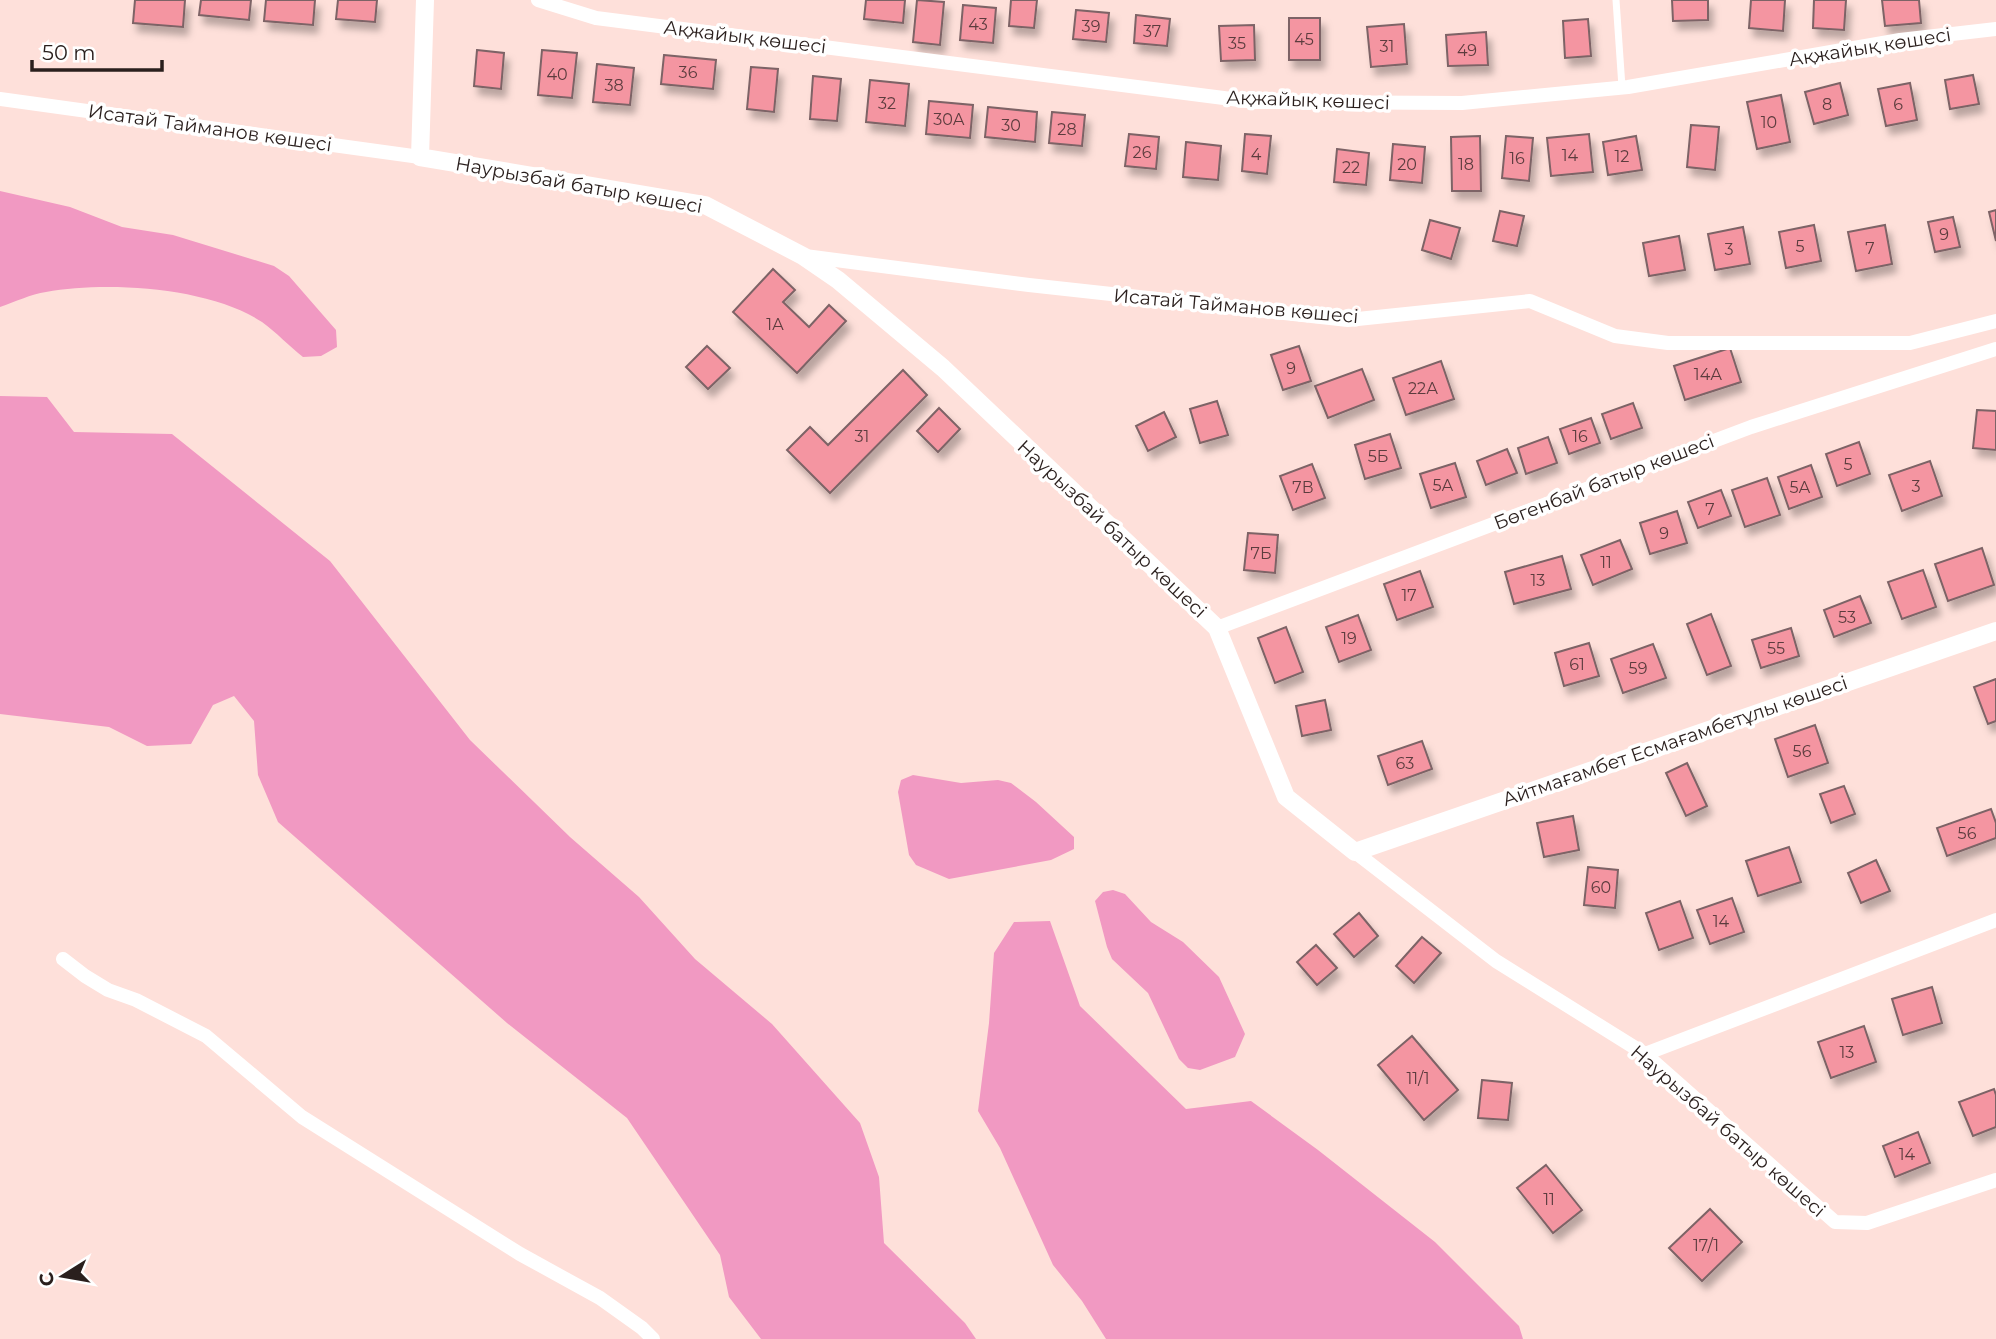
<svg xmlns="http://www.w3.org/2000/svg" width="1996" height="1339" font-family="Montserrat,sans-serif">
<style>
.water{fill:#f199c2}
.building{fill:#f495a1;stroke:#7d6366;stroke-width:2;filter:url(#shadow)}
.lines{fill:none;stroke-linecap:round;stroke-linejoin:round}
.service{stroke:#fff;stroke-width:7}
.minor{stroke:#fff;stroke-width:14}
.tertiary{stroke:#fff;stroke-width:18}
.labels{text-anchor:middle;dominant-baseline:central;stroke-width:7;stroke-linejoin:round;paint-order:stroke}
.number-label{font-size:16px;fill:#5c3c3e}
.street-label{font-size:19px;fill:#2a1f1d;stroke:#fff}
</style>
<defs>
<filter id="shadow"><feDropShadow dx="4.5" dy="8" stdDeviation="3.5" flood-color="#0004"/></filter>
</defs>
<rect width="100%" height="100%" fill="#fee0da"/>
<g class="water">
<path d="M0,191L70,207L122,227L173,235L274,266L289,276L336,330L337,347L321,356L303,357C289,346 276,332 262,322C209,287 107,281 46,292C31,294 15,302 0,307Z"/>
<path d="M0,396L47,397L74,432L172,434L330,561L470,740L570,837L639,897L695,959L772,1024L860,1123L879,1177L884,1243L965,1323L976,1339H761L729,1297L720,1255L627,1118L507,1023L278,822L258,775L254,721L234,696L213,705L191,744L147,746L109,727L0,714Z"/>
<path d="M913,775L961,783L998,780L1011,783L1036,802L1074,837V849L1051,860L949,879L916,865L909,855L898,792L901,780Z"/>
<path d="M1113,890L1125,894L1151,922L1183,942L1219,977L1245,1034L1235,1057L1200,1070L1188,1068L1179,1059L1148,993L1112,959L1107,947L1095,901L1103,892Z"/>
<path d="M1050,921L1080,1006L1186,1109L1251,1101L1318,1150L1435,1242L1519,1326L1523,1339H1106L1082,1301L1053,1265L1000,1148L978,1111L989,1023L994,953L1014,922Z"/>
</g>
<g class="building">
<path d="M135,0H185L183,27L133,23Z"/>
<path d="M201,0H251L249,20L199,15Z"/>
<path d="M266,0H315L313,25L264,21Z"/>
<path d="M338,0H377L375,22L336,19Z"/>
<path d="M866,0H905L903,23L864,19Z"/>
<path d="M917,0L944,2L940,45L913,42Z"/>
<path d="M1011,0H1037L1034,28L1009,26Z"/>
<path d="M1672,0H1708V20L1673,21Z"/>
<path d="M1751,0H1785L1783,31L1749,28Z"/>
<path d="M1814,0H1846L1844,30L1813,28Z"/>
<path d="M1882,0H1919L1921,23L1885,26Z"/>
<path d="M963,5L996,8L993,43L960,40Z"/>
<path d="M1076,10L1109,13L1106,42L1073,39Z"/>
<path d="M1136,15L1170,19L1167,46L1134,43Z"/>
<rect x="1289" y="18" width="31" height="42"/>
<path d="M1588,19L1591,56L1565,58L1563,21Z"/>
<path d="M1404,24L1407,64L1371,67L1367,27Z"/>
<path d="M1254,25L1255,60L1221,61L1219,26Z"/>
<path d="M1486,32L1488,65L1448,66L1446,35Z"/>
<path d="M477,50L504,53L501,89L474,86Z"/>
<path d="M542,50L577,53L572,98L538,95Z"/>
<path d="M664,55L716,60L713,89L661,84Z"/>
<path d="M597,64L634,68L630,105L593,102Z"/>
<path d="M751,67L778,69L774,112L747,109Z"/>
<path d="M1973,75L1979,104L1950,109L1945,80Z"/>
<path d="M813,76L841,79L837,121L810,119Z"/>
<path d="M870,80L909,84L905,126L866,122Z"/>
<path d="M1840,83L1848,115L1814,124L1805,92Z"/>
<path d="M1910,83L1917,120L1886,126L1878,89Z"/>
<path d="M1781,95L1790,142L1757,149L1747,102Z"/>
<path d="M929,101L973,105L970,138L926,134Z"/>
<path d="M988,107L1037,112L1035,142L985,137Z"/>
<path d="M1052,112L1085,115L1082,146L1049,143Z"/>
<path d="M1691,125L1719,127L1715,170L1687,167Z"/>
<path d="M1129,134L1159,137L1156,169L1125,166Z"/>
<path d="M1245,134L1271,136L1267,174L1242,171Z"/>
<path d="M1589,134L1593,172L1551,176L1547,138Z"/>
<path d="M1480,136L1481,191H1452L1451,137Z"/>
<path d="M1506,136L1533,138L1529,181L1502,178Z"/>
<path d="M1636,136L1642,170L1608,175L1603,142Z"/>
<path d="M1186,142L1221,146L1218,180L1183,177Z"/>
<path d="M1393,144L1425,147L1422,183L1390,180Z"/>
<path d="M1337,149L1369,153L1366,185L1334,182Z"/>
<path d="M1996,210V241L1989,212Z"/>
<path d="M1500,211L1524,216L1517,246L1493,241Z"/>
<path d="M1953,217L1960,247L1935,252L1928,222Z"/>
<path d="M1430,220L1460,228L1451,259L1422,250Z"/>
<path d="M1814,225L1821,261L1786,268L1779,232Z"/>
<path d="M1885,225L1892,264L1856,271L1848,232Z"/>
<path d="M1743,227L1750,264L1715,270L1708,234Z"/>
<path d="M1679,236L1685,270L1649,276L1643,243Z"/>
<path d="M773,269L795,290L783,302L809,327L829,305L846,321L797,373L733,312Z"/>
<path d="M707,346L730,368L708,389L686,367Z"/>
<path d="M1299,346L1311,381L1283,390L1271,355Z"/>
<path d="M1730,348L1741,382L1685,400L1674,366Z"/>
<path d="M1441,361L1454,399L1406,415L1393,378Z"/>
<path d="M1362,369L1374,400L1328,418L1315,386Z"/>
<path d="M903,370L927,395L830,493L787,450L810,427L828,445Z"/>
<path d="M1217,401L1228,435L1200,443L1190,409Z"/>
<path d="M1633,403L1642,428L1611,439L1602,414Z"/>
<path d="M939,408L960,429L938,452L917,431Z"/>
<path d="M1977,410L1996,411V450L1973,448Z"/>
<path d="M1164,412L1176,437L1148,451L1136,426Z"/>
<path d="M1591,418L1600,443L1569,454L1560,429Z"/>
<path d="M1390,434L1401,468L1365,479L1355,445Z"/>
<path d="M1548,437L1557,463L1526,474L1518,448Z"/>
<path d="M1859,442L1870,474L1837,486L1826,454Z"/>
<path d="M1507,449L1517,473L1486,485L1477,461Z"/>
<path d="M1930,461L1942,496L1902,511L1889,475Z"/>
<path d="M1455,463L1466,497L1431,508L1420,474Z"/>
<path d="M1312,464L1325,498L1293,510L1280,476Z"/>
<path d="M1811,465L1822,497L1789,509L1778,477Z"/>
<path d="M1767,478L1780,515L1745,527L1732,490Z"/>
<path d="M1721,490L1731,516L1698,528L1688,502Z"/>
<path d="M1677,511L1687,543L1650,554L1640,523Z"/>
<path d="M1248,533L1278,535L1275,573L1244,570Z"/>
<path d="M1620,540L1632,569L1593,585L1581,555Z"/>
<path d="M1982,548L1994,585L1948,601L1935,564Z"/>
<path d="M1562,556L1571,589L1514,604L1505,572Z"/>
<path d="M1923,570L1936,607L1902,619L1888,582Z"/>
<path d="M1420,571L1433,607L1397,620L1384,584Z"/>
<path d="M1860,596L1871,623L1834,637L1824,610Z"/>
<path d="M1711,614L1731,666L1707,675L1687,624Z"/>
<path d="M1358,615L1371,650L1339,662L1326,627Z"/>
<path d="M1286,627L1303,672L1275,683L1258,638Z"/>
<path d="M1791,628L1799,656L1761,668L1752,640Z"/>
<path d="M1589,643L1599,676L1564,686L1555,653Z"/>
<path d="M1653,644L1666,678L1623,693L1611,659Z"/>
<path d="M1996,679V721L1988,724L1974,687Z"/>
<path d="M1325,700L1331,730L1302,736L1296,706Z"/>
<path d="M1815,725L1828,763L1788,777L1775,739Z"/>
<path d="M1422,741L1432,769L1388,785L1378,756Z"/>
<path d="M1687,763L1707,806L1686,816L1666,773Z"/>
<path d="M1844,786L1855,814L1831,823L1820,794Z"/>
<path d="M1991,809L1996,823V838L1947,856L1937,828Z"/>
<path d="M1573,816L1579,850L1544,857L1537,823Z"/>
<path d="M1789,847L1801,882L1758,896L1746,861Z"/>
<path d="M1876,860L1890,891L1861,903L1848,873Z"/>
<path d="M1588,867L1618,870L1615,908L1584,905Z"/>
<path d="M1732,898L1744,932L1710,944L1697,910Z"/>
<path d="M1680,901L1693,938L1659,950L1646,913Z"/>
<path d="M1359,913L1378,936L1354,957L1334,934Z"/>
<path d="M1422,937L1441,953L1414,983L1396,966Z"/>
<path d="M1316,945L1337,968L1317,985L1297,962Z"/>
<path d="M1932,987L1942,1023L1903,1035L1892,999Z"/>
<path d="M1864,1026L1876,1062L1831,1078L1818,1042Z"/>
<path d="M1412,1036L1458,1090L1424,1120L1378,1065Z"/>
<path d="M1482,1080L1512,1083L1508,1120L1478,1118Z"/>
<path d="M1994,1089L1996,1095V1127L1973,1136L1959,1102Z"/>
<path d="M1918,1132L1930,1163L1895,1177L1883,1146Z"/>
<path d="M1546,1165L1582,1210L1553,1233L1517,1188Z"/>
<path d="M1710,1209L1742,1242L1702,1281L1669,1248Z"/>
</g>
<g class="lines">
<path class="service" d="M1616,0L1622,87"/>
<g class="minor">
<path d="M538,0L596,18L1255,102L1462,103L1628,87L1900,40L1996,29"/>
<path d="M0,99L420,157"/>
<path d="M805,256L1029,285L1348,320L1530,301L1615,336L1668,343H1910L1996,321"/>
<path d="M1217,628L1751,427L1996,349"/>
<path d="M1355,852L1496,961L1645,1054L1835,1222L1867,1223L1996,1180"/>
<path d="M63,959L85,976L108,990L136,1000L206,1036L302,1117L520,1254L600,1298L642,1328L653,1339"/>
<path d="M1645,1054L1996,920"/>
</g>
<path class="tertiary" d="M425,0L420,157L705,205L803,256L838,280L943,368L1217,628L1286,797L1355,852L1996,631"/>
</g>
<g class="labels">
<g class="number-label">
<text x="978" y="24">43</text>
<text x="1091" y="26">39</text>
<text x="1152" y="31">37</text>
<text x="1304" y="39">45</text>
<text x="1237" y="43">35</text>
<text x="1387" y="46">31</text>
<text x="1467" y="50">49</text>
<text x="688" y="72">36</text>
<text x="557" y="74">40</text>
<text x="614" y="85">38</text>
<text x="887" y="103">32</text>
<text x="1827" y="104">8</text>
<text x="1898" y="104">6</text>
<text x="949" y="119">30А</text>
<text x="1769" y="122">10</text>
<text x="1011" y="125">30</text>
<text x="1067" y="129">28</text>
<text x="1142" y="152">26</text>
<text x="1256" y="154">4</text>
<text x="1570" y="155">14</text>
<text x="1622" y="156">12</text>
<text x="1517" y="158">16</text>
<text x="1407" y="164">20</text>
<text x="1466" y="164">18</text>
<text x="1351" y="167">22</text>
<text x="1944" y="234">9</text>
<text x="1800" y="246">5</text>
<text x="1870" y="248">7</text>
<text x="1729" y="249">3</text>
<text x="775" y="324">1А</text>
<text x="1291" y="368">9</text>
<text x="1708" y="374">14А</text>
<text x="1423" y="388">22А</text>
<text x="862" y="436">31</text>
<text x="1580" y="436">16</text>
<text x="1378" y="456">5Б</text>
<text x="1848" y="464">5</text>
<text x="1443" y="485">5А</text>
<text x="1916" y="486">3</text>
<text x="1303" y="487">7В</text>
<text x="1800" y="487">5А</text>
<text x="1710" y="509">7</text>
<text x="1664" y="533">9</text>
<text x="1261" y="553">7Б</text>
<text x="1606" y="562">11</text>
<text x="1538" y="580">13</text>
<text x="1409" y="595">17</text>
<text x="1847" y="617">53</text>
<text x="1349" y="638">19</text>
<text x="1776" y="648">55</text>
<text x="1577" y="664">61</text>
<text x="1638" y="668">59</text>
<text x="1802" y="751">56</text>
<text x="1405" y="763">63</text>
<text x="1967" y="833">56</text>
<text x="1601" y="887">60</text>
<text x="1721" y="921">14</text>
<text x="1847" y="1052">13</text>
<text x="1418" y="1078">11/1</text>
<text x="1907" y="1154">14</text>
<text x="1549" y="1199">11</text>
<text x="1706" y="1245">17/1</text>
</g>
<g class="street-label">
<text transform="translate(745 37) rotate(7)">Ақжайық көшесі</text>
<text transform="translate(1870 47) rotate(-9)">Ақжайық көшесі</text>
<text transform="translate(1308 100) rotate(2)">Ақжайық көшесі</text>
<text transform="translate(210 128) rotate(8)">Исатай Тайманов көшесі</text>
<text transform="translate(579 185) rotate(10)">Наурызбай батыр көшесі</text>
<text transform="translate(1236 306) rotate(5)">Исатай Тайманов көшесі</text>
<text transform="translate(1604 482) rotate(-21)">Бөгенбай батыр көшесі</text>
<text transform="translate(1112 529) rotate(43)">Наурызбай батыр көшесі</text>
<text transform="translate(1675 741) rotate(-19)">Айтмағамбет Есмағамбетұлы көшесі</text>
<text transform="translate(1728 1131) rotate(41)">Наурызбай батыр көшесі</text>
</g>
</g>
<g transform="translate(63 1276) rotate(259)" stroke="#ffffff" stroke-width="5" paint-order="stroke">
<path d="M0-5L12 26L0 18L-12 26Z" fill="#2a1f1d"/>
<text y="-10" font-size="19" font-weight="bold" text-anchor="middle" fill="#2a1f1d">С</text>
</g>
<path d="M32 60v10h130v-10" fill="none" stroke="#2a1f1d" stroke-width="3.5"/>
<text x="42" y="60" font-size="21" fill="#2a1f1d" stroke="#ffffff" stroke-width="5" paint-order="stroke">50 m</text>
</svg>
